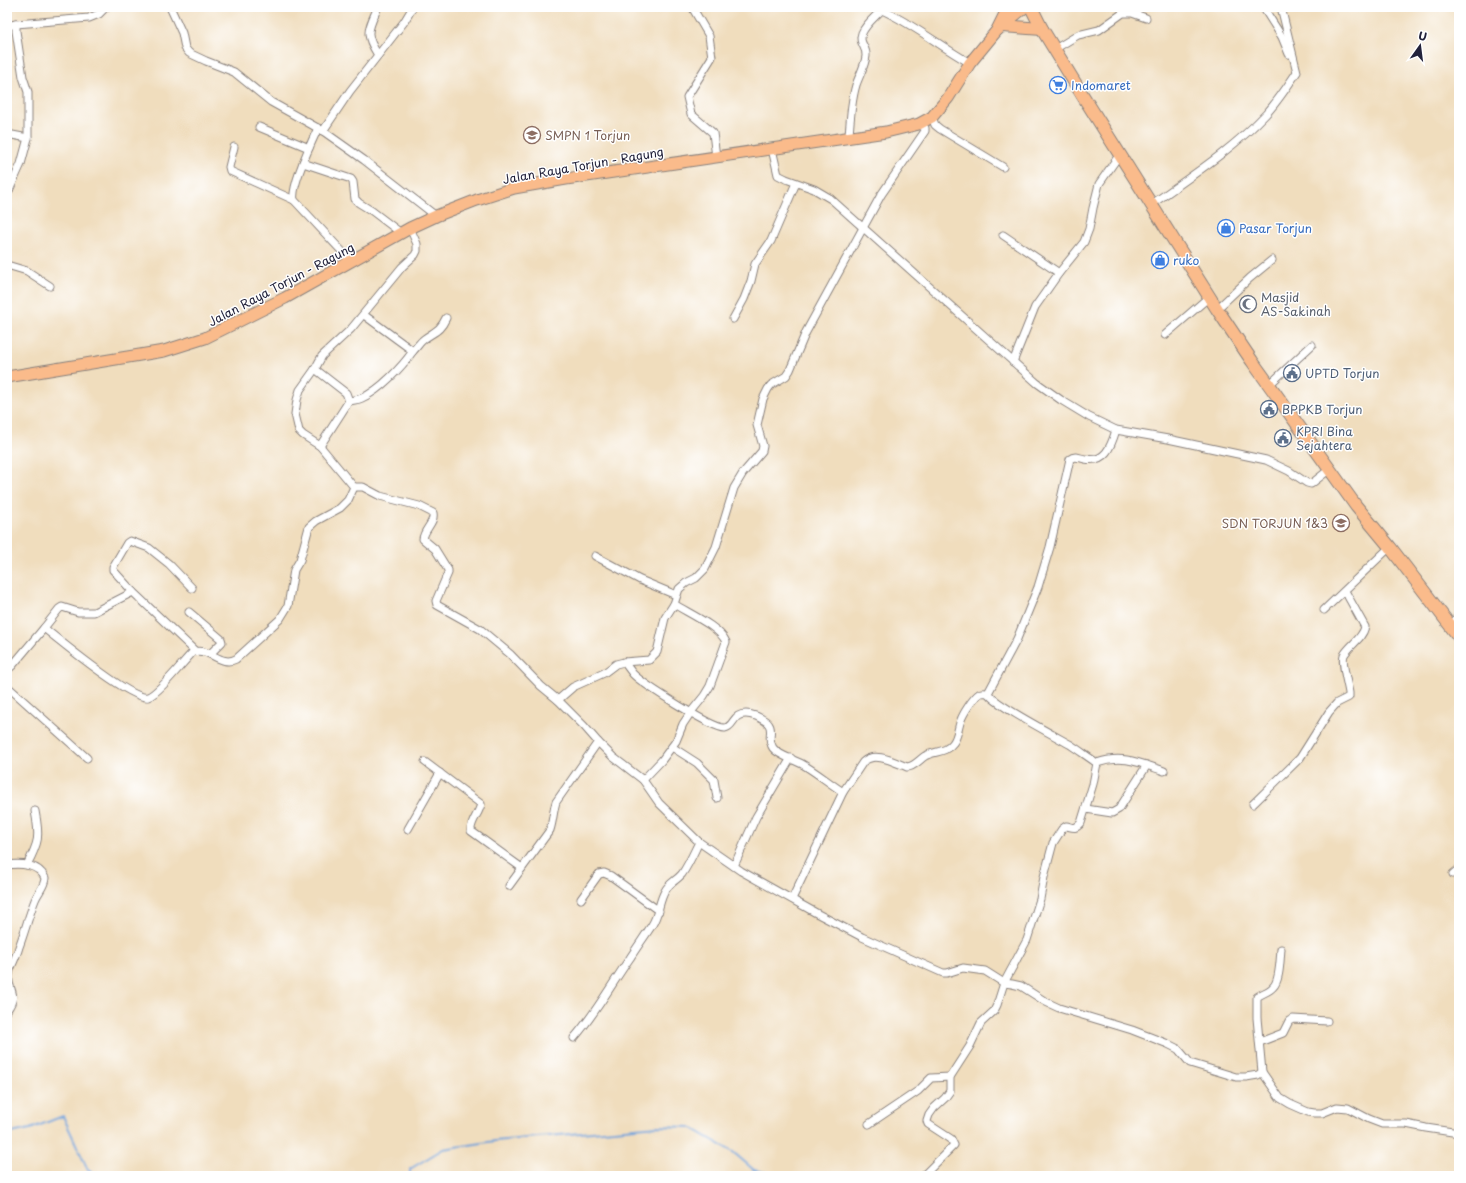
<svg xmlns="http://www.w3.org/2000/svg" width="1466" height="1183" font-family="'Playpen Sans',sans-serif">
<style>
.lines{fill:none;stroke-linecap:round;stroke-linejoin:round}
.stream{stroke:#6fa2da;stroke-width:2}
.street-casing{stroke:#89807c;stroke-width:9}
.primary-casing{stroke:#89807c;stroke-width:13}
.highway-casing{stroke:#89807c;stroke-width:14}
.street{stroke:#fff;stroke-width:7}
.primary{stroke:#fabb8b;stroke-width:11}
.highway{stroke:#fabb8b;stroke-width:12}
.labels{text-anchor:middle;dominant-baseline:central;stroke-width:3;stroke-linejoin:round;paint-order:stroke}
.shop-label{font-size:12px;fill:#366cbe;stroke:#fff;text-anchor:start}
.education-label{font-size:12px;fill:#785e54;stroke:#fff;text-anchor:start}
.street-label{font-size:12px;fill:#22223b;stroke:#fff}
.worship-label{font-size:12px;fill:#5b616d;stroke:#fff;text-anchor:start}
.service-label{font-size:12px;fill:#4e5e75;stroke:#fff;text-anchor:start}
</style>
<rect width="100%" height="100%" fill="#fff"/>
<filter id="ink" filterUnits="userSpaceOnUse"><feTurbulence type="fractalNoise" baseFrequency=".025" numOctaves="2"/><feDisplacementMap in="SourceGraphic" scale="8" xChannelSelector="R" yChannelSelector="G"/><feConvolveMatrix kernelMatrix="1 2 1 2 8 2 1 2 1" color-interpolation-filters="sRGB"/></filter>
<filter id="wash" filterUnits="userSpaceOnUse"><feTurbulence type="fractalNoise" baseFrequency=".012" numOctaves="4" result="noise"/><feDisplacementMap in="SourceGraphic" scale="16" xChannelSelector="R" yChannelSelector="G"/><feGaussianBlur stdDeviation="0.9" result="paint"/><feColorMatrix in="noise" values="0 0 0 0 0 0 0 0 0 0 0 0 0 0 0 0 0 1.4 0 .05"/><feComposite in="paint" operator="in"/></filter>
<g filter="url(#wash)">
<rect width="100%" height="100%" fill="#f0ddbd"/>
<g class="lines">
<g class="stream">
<path d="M7,1134L30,1129L63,1116L87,1168L94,1176"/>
<path d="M410,1176V1169L443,1149L495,1141L657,1126L690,1127L733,1152L754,1170L782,1176"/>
</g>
</g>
</g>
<g filter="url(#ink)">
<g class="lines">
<g class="street-casing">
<g id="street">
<path d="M170,7L182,33L185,48L189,53L206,61L234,72L271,102L323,131L364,160L436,216"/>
<path d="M378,7C368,30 364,33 378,55"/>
<path d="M692,7L709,36L712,57L687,97L691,114L713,133L716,157"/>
<path d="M1263,7L1282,37L1289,54"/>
<path d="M882,10C913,24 940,46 970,63"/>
<path d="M7,26L16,24"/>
<path d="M1055,49L1078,35L1099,30L1123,13H1132L1146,18"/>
<path d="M932,117L935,125L940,129L1003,167"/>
<path d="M259,127L309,148"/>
<path d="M318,128C311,143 291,186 294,200L351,261"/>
<path d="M323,131L350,91L404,22L413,7"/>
<path d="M7,134L28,138"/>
<path d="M849,137C850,120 851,102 856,85C859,76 865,66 866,56C867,46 858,44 862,33C867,22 877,16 884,7"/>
<path d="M234,147L229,167L230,171L294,200"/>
<path d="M772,149L778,175L786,179L814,189L831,199L1037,383L1061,400L1089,417L1116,430L1168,439L1266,460L1289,471L1307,483L1311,484L1330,469"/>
<path d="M303,163L351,179L353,182L355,199L359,203L372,211L401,233"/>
<path d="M7,195L21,164L28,138V92L23,77L16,31V24L89,18L99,14L106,7"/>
<path d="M1152,204C1191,176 1233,149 1266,114C1278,101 1287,87 1297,72L1281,7"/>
<path d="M410,228L417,244V251L415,255L402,267L351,329L322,356L315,369L300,390L297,400L295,414L299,431L303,435L320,446L354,487H363L380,496L419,506L433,513C435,523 424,529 423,539L435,549L448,570V573L436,601L437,605L480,629L510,654L541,686L558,700L584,726L598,742L613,757L643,780L659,803L699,842L741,871L818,914L862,937L943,973H947L963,968L985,971L1004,983L1012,984L1021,986L1046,1002L1059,1008L1132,1030L1168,1044L1178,1049L1190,1063L1236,1077H1246L1258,1075L1262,1072L1280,1098L1290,1104L1308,1112L1314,1113H1322L1337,1107L1348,1108L1369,1119L1382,1124H1406L1426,1128L1459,1133"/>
<path d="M1003,235L1059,273"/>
<path d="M7,265L27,271L50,286"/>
<path d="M1217,309L1250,278L1272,260"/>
<path d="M364,315L413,351C417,347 420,342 424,339C435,331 440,331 446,318"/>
<path d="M733,319L744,299L751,281L755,264L771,241L796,183"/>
<path d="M1165,335L1209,297"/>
<path d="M1013,362L1035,307L1059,273L1084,242L1089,229L1093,208L1099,184L1120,154"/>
<path d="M315,369L346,393L349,401L320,446"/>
<path d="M1269,385L1312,345"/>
<path d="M349,401C353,400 358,400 362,398C380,390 402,367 413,351"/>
<path d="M595,556L640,580L676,595"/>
<path d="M192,588L169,564L149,548L130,541L127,543L113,567V570L133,592L195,651"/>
<path d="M1324,610L1390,547"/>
<path d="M189,612L221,639L222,642L210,654"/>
<path d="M1451,626L1459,615"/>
<path d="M44,628L59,609L62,607L78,612H94L133,592"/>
<path d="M624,662C627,666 630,670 633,674C643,684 713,729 725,728C732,727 733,719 738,716C745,712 756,715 762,719C778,727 765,737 773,748C779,756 793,759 802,764C816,772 829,783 843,792L792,899"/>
<path d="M7,670L12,666L44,628C59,640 133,701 148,697C159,693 183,662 193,652C210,647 220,667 236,659L280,619L288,606L294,570L300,560L309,527L316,521L340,508L348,500L354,487"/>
<path d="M7,686L87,758"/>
<path d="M558,700L573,687L604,673L616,664L624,662L649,660L657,652L665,618L674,604L679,589L686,583L696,578L705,569L716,547L734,488L743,473L762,451L763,446L757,425L763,399L768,389L771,385L786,376L790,370L806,332L881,195L925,131V128L919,124"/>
<path d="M672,747L697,763L714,780L717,798"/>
<path d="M425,762L481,804C479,814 470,822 471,831L522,868"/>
<path d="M1097,763C1122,754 1140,763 1164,771"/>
<path d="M643,780L662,760L676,741L683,724L691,712L704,696L710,686L726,642C720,627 688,613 674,604"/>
<path d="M843,792L863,762C875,751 894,762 907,767C914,767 919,760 925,756C934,751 946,753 953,743C958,737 958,727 961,720C963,714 973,698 979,694C981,692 985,693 988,693"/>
<path d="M1253,804L1300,758L1329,712L1337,703L1349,697V693C1348,685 1341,662 1344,655C1350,645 1362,639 1365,627L1345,591"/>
<path d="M1086,809L1112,813L1119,809L1147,765"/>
<path d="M408,829L440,773"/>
<path d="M7,865C20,863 39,864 45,878C45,886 38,892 35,900C29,915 25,931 19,947C17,955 13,962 10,970C4,990 21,991 7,1010"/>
<path d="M27,865C39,842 40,837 35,811"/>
<path d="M734,866L756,817L791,758"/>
<path d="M1453,874L1459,869"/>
<path d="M509,886L550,830C553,821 553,812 556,802L598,742"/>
<path d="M581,899L599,874L604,873L611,876L659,911"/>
<path d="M574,1038C596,1013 611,985 630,958C637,947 645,936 652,925C659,914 659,901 665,891C669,883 676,881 682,874C689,864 694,852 699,842"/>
<path d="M1260,1042L1283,1033L1289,1021L1293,1019L1327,1021"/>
<path d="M1262,1072L1257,1018V997C1262,993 1269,992 1273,987C1280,981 1280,959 1281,949"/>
<path d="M869,1124L918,1091L931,1078L950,1077"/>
<path d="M923,1176L954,1145L951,1139L928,1124L927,1121L929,1115L934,1108L945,1098L950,1091V1077L970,1046L981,1023L994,1011L997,1005L1004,983L1027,940L1040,899L1044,877L1053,843L1062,829L1066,826C1073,827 1075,830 1081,823L1093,784L1097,763C1088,757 1080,751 1071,745C1057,737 992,703 988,693L1017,639L1038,587L1050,547L1070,459C1075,455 1079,458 1085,459C1105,463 1111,447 1116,430"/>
</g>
</g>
<g class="primary-casing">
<path id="primary" d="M7,377L164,351L205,338L285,298L410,228L436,216L477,200L514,188L566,179L886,132L919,124L932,117L948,98L970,63L998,29L1025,7"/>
</g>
<g class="highway-casing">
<g id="highway">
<path d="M1031,7L1042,29L1083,96L1217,309L1252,361L1356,506L1390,547L1459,637"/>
<path d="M1002,26L1042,29"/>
<path d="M998,29L1009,7"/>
</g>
</g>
<use href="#street" class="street"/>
<use href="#primary" class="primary"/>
<use href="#highway" class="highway"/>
</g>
</g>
<defs>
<g id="supermarket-ring" transform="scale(0.9)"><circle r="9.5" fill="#fff" stroke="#3f7fe0" stroke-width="1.5"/><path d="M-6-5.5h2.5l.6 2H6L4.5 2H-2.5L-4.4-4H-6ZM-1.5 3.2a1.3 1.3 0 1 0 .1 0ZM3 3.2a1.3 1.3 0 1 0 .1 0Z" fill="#3f7fe0"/></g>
<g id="school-ring" transform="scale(0.9)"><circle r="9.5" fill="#fff" stroke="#8d6e63" stroke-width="1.5"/><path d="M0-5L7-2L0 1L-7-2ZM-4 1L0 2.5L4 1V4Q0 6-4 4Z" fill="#8d6e63"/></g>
<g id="shop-ring" transform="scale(0.9)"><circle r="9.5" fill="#fff" stroke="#3f7fe0" stroke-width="1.5"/><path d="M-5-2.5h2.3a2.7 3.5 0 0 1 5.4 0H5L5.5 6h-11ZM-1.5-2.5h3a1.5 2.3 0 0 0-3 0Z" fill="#3f7fe0"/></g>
<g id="mosque-ring" transform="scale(0.9)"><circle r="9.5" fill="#fff" stroke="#6b7280" stroke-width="1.5"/><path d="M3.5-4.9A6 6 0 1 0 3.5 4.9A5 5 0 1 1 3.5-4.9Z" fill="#6b7280"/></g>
<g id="civic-ring" transform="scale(0.9)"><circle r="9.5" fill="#fff" stroke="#5c6f8a" stroke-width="1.5"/><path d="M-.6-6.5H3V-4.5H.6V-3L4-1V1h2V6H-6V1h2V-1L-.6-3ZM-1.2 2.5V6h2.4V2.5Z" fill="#5c6f8a"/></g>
</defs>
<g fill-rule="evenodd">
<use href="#supermarket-ring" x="1058" y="85"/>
<use href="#school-ring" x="532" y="135"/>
<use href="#shop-ring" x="1226" y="228"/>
<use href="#shop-ring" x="1160" y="260"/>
<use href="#mosque-ring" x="1248" y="304"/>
<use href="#civic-ring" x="1292" y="373"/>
<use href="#civic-ring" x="1269" y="409"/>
<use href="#civic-ring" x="1283" y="438"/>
<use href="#school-ring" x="1341" y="523"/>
</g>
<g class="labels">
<g class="shop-label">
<text x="1071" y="85">Indomaret</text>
<text x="1239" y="228">Pasar Torjun</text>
<text x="1173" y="260">ruko</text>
</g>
<g class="education-label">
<text x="545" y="135">SMPN 1 Torjun</text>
<text x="1328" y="523" text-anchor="end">SDN TORJUN 1&amp;3</text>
</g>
<g class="street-label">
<text transform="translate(583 165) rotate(-10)">Jalan Raya Torjun - Ragung</text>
<text transform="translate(281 284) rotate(-28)">Jalan Raya Torjun - Ragung</text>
</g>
<g class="worship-label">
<text x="1261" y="297">Masjid<tspan x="1261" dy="14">AS-Sakinah</tspan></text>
</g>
<g class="service-label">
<text x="1305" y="373">UPTD Torjun</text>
<text x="1282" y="409">BPPKB Torjun</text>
<text x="1296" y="431">KPRI Bina<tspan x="1296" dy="14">Sejahtera</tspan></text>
</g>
</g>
<rect width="1466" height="1183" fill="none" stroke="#fff" stroke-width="24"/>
<g transform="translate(1420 46) rotate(14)" stroke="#ffffff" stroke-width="3" paint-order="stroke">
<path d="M0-3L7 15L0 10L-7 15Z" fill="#22223b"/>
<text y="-6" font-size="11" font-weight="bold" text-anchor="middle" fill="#22223b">U</text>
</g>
</svg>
